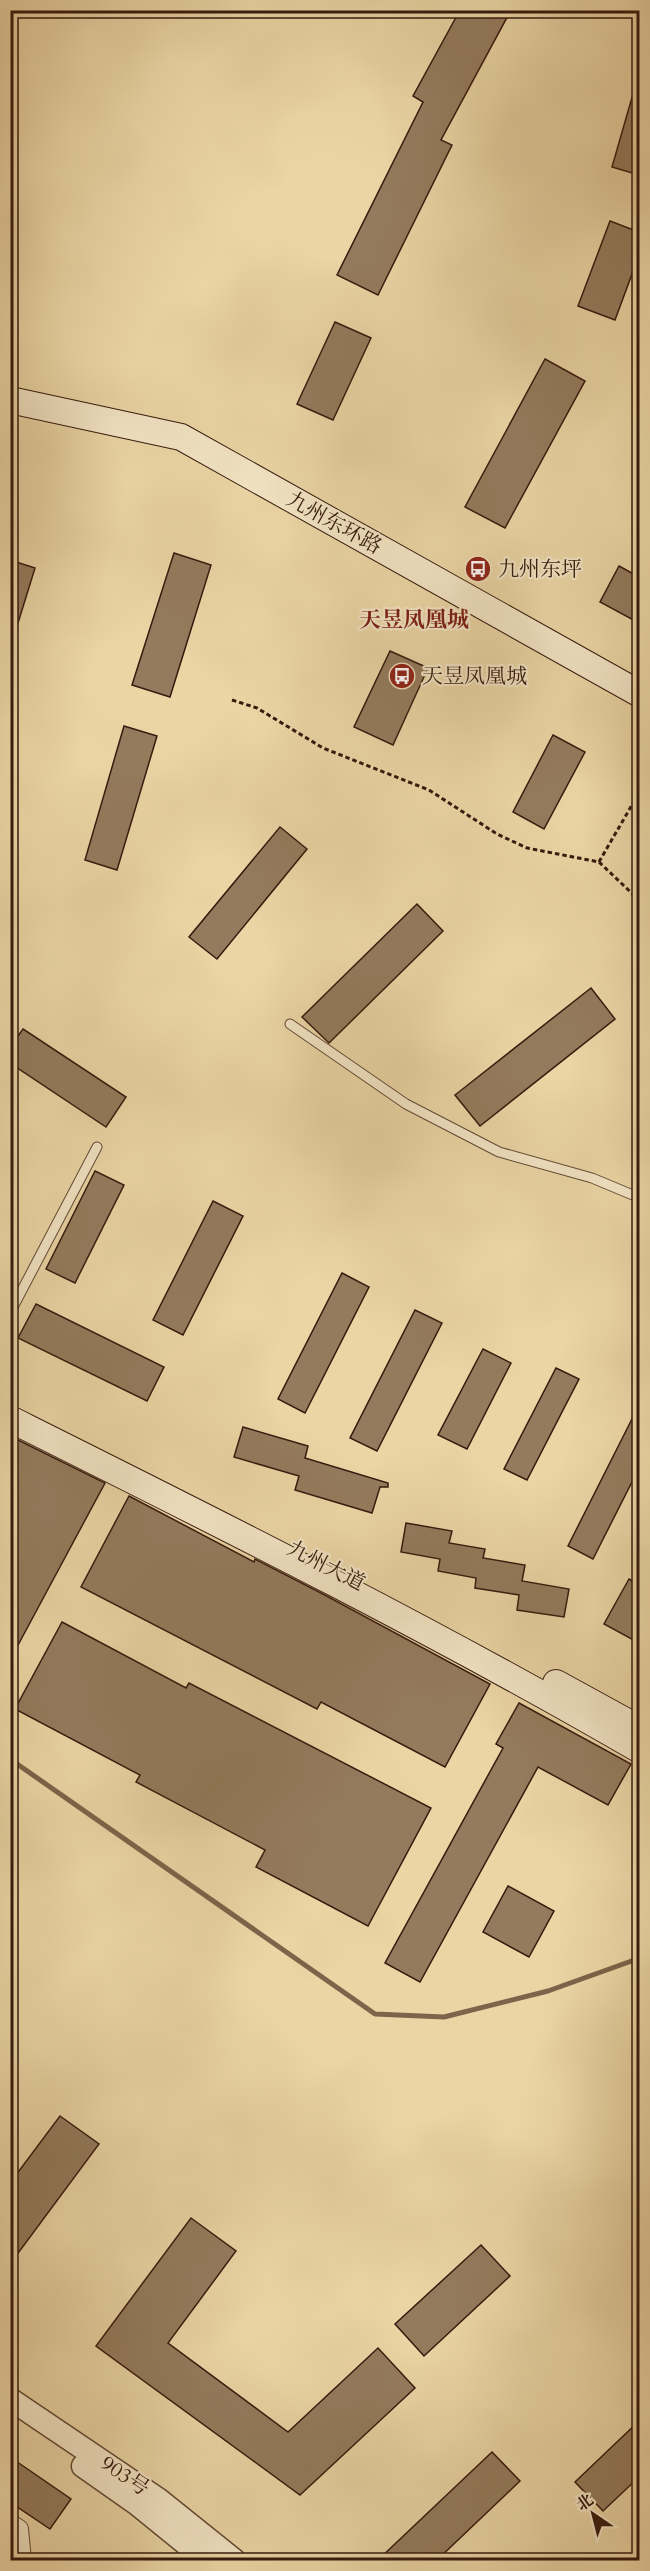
<svg xmlns="http://www.w3.org/2000/svg" width="650" height="2571" font-family="Cardo,'Noto Serif SC',serif">
<style>
.lines{fill:none;stroke-linecap:round;stroke-linejoin:round}
.stream{stroke:#7d644a;stroke-width:5}
.building{fill:#947b5d;stroke:#361a0e;stroke-width:1.5}
.service-casing{stroke:#634934;stroke-width:11}
.minor-casing{stroke:#634934;stroke-width:20}
.tertiary-casing{stroke:#634934;stroke-width:25}
.secondary-casing{stroke:#361a0e;stroke-width:28}
.path{stroke:#361a0e;stroke-width:3;stroke-dasharray:4.5 3;stroke-linecap:butt}
.service{stroke:#f2e4c4;stroke-width:9}
.minor{stroke:#f2e4c4;stroke-width:18}
.tertiary{stroke:#f2e4c4;stroke-width:22}
.secondary{stroke:#f2e4c4;stroke-width:26}
.labels{text-anchor:middle;dominant-baseline:central;stroke-width:4.5;stroke-linejoin:round;paint-order:stroke}
.street-label{font-size:21px;fill:#361a0e;stroke:#f2e4c4}
.poi-label{font-size:21px;fill:#361a0e;stroke:#f2e4c4;text-anchor:start}
.neighbourhood-label{font-size:22px;font-weight:bold;fill:#7a1f14;stroke:#f2e4c4}
</style>
<rect width="100%" height="100%" fill="#ebd5a5"/>
<filter id="stains"><feTurbulence type="fractalNoise" baseFrequency=".00333" numOctaves="4"/><feColorMatrix values="0 0 0 0 .2 0 0 0 0 .09 0 0 0 0 .02 0 0 0 .5 -.17"/></filter>
<radialGradient id="worn" r=".72"><stop offset=".6" stop-color="#630" stop-opacity="0"/><stop offset="1" stop-color="#630" stop-opacity=".3"/></radialGradient>
<g class="lines">
<path class="stream" d="M10,1759L375,2014L444,2017L548,1991L640,1958"/>
</g>
<g class="building">
<path d="M460,10H511L441,140L452,145L378,295L337,275L423,102L413,96Z"/>
<path d="M635,87L639,88V175L612,167Z"/>
<path d="M610,221L639,232V255L615,320L578,306Z"/>
<path d="M335,322L371,338L333,420L297,404Z"/>
<path d="M545,359L585,381L505,528L465,507Z"/>
<path d="M174,553L211,565L170,697L132,685Z"/>
<path d="M10,560L35,568L14,636H10Z"/>
<path d="M619,566L639,577V623L600,602Z"/>
<path d="M390,651L428,668L393,745L354,727Z"/>
<path d="M124,726L157,736L117,870L85,860Z"/>
<path d="M553,735L585,752L544,829L513,812Z"/>
<path d="M280,827L307,849L217,959L189,937Z"/>
<path d="M417,904L443,931L329,1043L302,1017Z"/>
<path d="M591,988L615,1019L480,1126L455,1095Z"/>
<path d="M23,1029L126,1097L106,1127L10,1063V1047Z"/>
<path d="M95,1171L124,1185L75,1283L46,1269Z"/>
<path d="M213,1201L243,1216L183,1335L153,1320Z"/>
<path d="M342,1273L369,1287L305,1413L278,1399Z"/>
<path d="M36,1304L164,1367L147,1401L18,1338Z"/>
<path d="M415,1310L442,1323L377,1451L350,1438Z"/>
<path d="M483,1349L511,1363L467,1449L438,1435Z"/>
<path d="M556,1368L579,1379L527,1480L504,1469Z"/>
<path d="M639,1405V1468L593,1559L568,1546Z"/>
<path d="M243,1427L308,1446L305,1458L388,1483V1487H380L372,1513L295,1490L299,1476L234,1457Z"/>
<path d="M10,1436L105,1483L10,1660Z"/>
<path d="M129,1496L254,1562L255,1559L321,1593L490,1684L445,1767L321,1702L317,1709L81,1587Z"/>
<path d="M406,1523L452,1531L449,1543L485,1549L483,1558L525,1565L522,1581L569,1589L564,1617L517,1610L519,1595L475,1588L476,1578L438,1571L440,1559L401,1552Z"/>
<path d="M629,1579L639,1585V1643L604,1624Z"/>
<path d="M62,1622L186,1688L189,1683L431,1808L368,1926L256,1867L265,1850L136,1782L140,1775L15,1709Z"/>
<path d="M519,1703L631,1764L608,1805L538,1767L420,1982L385,1963L503,1748L496,1744Z"/>
<path d="M508,1886L554,1911L529,1957L483,1932Z"/>
<path d="M60,2116L99,2144L10,2264V2183Z"/>
<path d="M191,2218L236,2251L168,2343L288,2432L378,2348L415,2388L300,2495L96,2346Z"/>
<path d="M481,2245L510,2276L424,2356L395,2324Z"/>
<path d="M639,2421V2477L603,2511L575,2482Z"/>
<path d="M492,2452L520,2481L437,2560H378Z"/>
<path d="M10,2457L71,2499L50,2529L10,2502Z"/>
</g>
<g class="lines">
<g class="service-casing">
<g id="service">
<path d="M290,1024L406,1104L499,1152L592,1178L640,1198"/>
<path d="M10,1313L97,1147"/>
</g>
</g>
<g class="minor-casing">
<path id="minor" d="M10,2523L19,2529L22,2560"/>
</g>
<g class="tertiary-casing">
<g id="tertiary">
<path d="M10,2399L158,2499L234,2560"/>
<path d="M83,2466L137,2504L206,2560"/>
</g>
</g>
<g class="secondary-casing">
<g id="secondary">
<path d="M10,400L181,437L640,694"/>
<path d="M10,1419C222,1525 435,1631 640,1750"/>
<path d="M556,1683L640,1729"/>
</g>
</g>
<g class="path">
<path d="M232,700L257,708L323,748L429,790L497,834L527,848L599,862L640,901"/>
<path d="M599,862L640,791"/>
</g>
<use href="#service" class="service"/>
<use href="#minor" class="minor"/>
<use href="#tertiary" class="tertiary"/>
<use href="#secondary" class="secondary"/>
</g>
<defs>
<g id="bus-disc" transform="scale(1.35)"><circle r="9.5" fill="#8f2418" stroke="#f2e4c4"/><path d="M-5-6H5V4H4V6H2V4H-2V6H-4V4H-5ZM-3.5-4V0h7V-4ZM-3.5 1.2v1.5H-2V1.2ZM2 1.2v1.5H3.5V1.2Z" fill="#fff"/></g>
</defs>
<g fill-rule="evenodd">
<use href="#bus-disc" x="478" y="569"/>
<use href="#bus-disc" x="402" y="676"/>
</g>
<g class="labels">
<g class="street-label">
<text transform="translate(334 523) rotate(29)">九州东环路</text>
<text transform="translate(326 1566) rotate(27)">九州大道</text>
<text transform="translate(125 2476) rotate(34)">903号</text>
</g>
<g class="poi-label">
<text x="498" y="569">九州东坪</text>
<text x="422" y="676">天昱凤凰城</text>
</g>
<g class="neighbourhood-label">
<text x="414" y="620">天昱凤凰城</text>
</g>
</g>
<rect width="650" height="2571" fill="none" stroke="#ebd5a5" stroke-width="36"/>
<rect x="12" y="12" width="626" height="2547" fill="none" stroke="#361a0e" stroke-width="3"/>
<rect x="18" y="18" width="614" height="2535" fill="none" stroke="#361a0e" stroke-width="1.5"/>
<g transform="translate(593 2514) rotate(325)" stroke="#f2e4c4" stroke-width="4.5" paint-order="stroke">
<path d="M0-4.5L10 22L0 15L-10 22Z" fill="#361a0e"/>
<text y="-9" font-size="16" font-weight="bold" text-anchor="middle" fill="#361a0e">北</text>
</g>
<rect width="100%" height="100%" filter="url(#stains)"/>
<rect width="100%" height="100%" fill="url(#worn)"/>
</svg>
